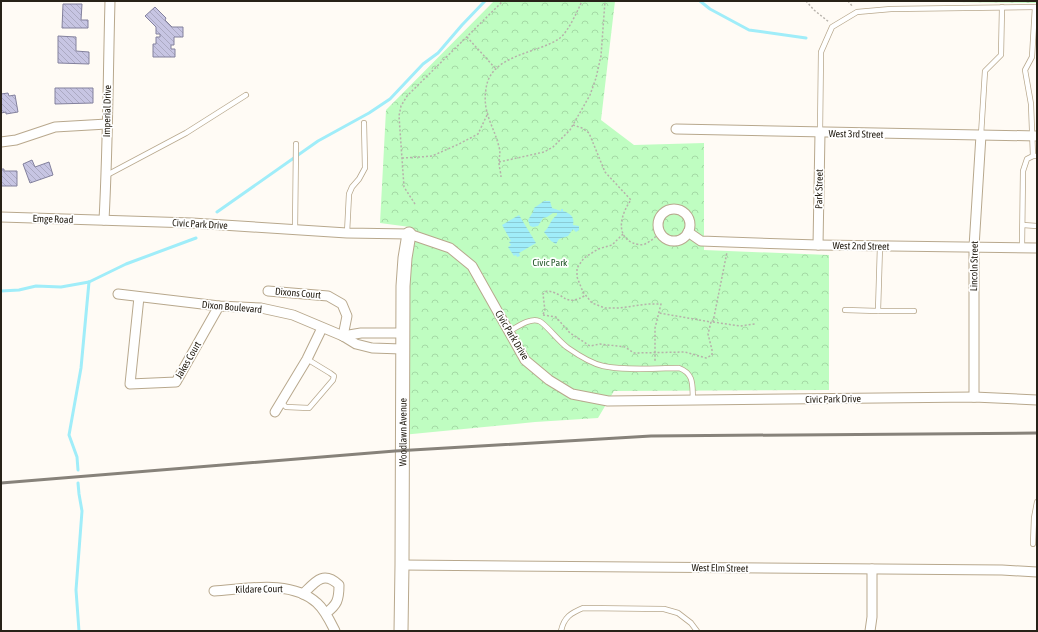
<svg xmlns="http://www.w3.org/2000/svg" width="1038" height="632" font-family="'Asap Condensed',sans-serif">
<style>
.cemetery{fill:url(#cemetery-stones)}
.park{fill:url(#park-crowns)}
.water{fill:url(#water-rules)}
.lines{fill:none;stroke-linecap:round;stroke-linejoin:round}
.stream{stroke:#a0edf9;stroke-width:3}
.building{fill:url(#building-back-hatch);stroke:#83819d}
.lane-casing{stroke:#b8a88d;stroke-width:6}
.street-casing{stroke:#b8a88d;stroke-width:11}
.secondary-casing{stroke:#b8a88d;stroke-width:15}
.path{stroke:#b6b1aa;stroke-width:1.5;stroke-dasharray:2 2;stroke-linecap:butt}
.lane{stroke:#fff;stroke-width:4.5}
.street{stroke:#fff;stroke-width:9}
.secondary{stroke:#fff;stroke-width:13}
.rail{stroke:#87827a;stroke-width:3}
.labels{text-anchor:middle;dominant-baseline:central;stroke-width:3.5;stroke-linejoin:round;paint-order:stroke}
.street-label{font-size:10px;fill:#282218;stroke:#fff}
.park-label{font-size:10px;fill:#1e5424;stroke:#fff}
</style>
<defs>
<pattern id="cemetery-stones" width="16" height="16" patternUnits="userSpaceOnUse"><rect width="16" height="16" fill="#bffdc1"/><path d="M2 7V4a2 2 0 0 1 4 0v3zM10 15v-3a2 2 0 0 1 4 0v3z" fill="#a4d9a5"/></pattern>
<pattern id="park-crowns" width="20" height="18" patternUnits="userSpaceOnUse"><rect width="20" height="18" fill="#bffdc1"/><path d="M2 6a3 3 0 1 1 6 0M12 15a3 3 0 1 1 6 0" fill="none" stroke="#a4d9a5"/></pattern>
<pattern id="water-rules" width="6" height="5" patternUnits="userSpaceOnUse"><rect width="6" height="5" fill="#a0edf9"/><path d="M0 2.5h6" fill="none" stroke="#8acbd5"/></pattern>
<pattern id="building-back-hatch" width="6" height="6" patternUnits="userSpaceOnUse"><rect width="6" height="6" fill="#c7c5e3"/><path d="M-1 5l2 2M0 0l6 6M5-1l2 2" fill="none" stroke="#aba9c2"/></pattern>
</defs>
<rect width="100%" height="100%" fill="#fffbf5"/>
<path class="cemetery" d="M861,1H1037V3Z"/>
<path class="park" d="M494,1H615L601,120L634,145L704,143V250L829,255V390L614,391L598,418L535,422L402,435L405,258L410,227L380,223L386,110Z"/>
<g class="water">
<path d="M544,201H550L552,208L561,211V209H563V211C570,213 575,217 573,225L579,226V230L576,232L573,229L568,236L559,239L556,244L551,241L544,232C550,227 549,221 557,215V213H553L547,217L543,218L538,226L533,227L530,226L528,220L533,212L534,208Z"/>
<path d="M519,215L536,243L519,253L520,256L517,257L516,255L514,256L508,247L511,245L509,242L511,241L502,225Z"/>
</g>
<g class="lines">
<g class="stream">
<path d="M700,1L710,9L749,30L806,38"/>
<path d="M217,212L318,141L369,113L390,99L423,64L438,53L462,25L485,1"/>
<path d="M1,291L19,290L36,286L61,287L89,282L126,264L196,238"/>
<path d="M78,470L77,457L69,435L81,368L89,282"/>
<path d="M78,483L79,494L82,511L76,590L79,631"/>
</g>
</g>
<g class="building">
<path d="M63,4H82L81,20H88V28H62Z"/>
<path d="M155,7L166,18L165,20L172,27H183V37H174V45H171V49H175V57H153V44H156V37H160V34H156V27L145,16Z"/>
<path d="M58,36L76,37V51L89,52V64L58,63Z"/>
<path d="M55,88H93V103L55,104Z"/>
<path d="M8,93L9,96L15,95L18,112L6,114V112L1,113V94Z"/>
<path d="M32,160L35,167L49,162L53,175L30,183L23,164Z"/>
<path d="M1,169H4V171H17V186H1Z"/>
</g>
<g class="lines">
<g class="lane-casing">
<g id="lane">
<path d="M820,133L821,52L832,27L857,12L891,9L1037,7"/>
<path d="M981,135L985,71L1001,55L1002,7"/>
<path d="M1033,156L1031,104L1025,70L1032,57L1035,7"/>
<path d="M107,175L186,133L246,95"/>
<path d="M1023,225L1037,226"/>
<path d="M295,230L296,144"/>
<path d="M347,233L349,194L352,187L359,179L365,168L364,123"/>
<path d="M880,246L878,311H914"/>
<path d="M1022,247L1023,171L1027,159L1033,156H1037"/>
<path d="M845,310L878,311"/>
<path d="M508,332C516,328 530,317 539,321C545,323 559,342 568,348C578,355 590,363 603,366C626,371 655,368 679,368C695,374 692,386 693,400"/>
<path d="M281,402L286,407L309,408L333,380L334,376L330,373L307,359"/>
<path d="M1033,544L1034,518L1037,502"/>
<path d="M561,631C564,617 571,613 583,608L664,609L678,613L691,623L697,631"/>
</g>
</g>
<g class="street-casing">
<g id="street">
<path d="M676,129L1037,136"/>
<path d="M1,142L16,140L55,127L107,124"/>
<circle cx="674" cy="225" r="16"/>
<path d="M1,217L192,223L347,233L409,234L450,248L472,266L525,360L549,380L572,394L608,401L974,397L1037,400"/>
<path d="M104,220C108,147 108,74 110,1"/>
<path d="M688,232L701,241L728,242L818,245L1037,248"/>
<path d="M818,245L820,133"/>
<path d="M268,291L328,296L342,304L347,316L343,336"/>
<path d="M118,294L219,306L261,308L293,315L343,336L356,344L372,348L402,349"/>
<path d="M139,297L130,384L176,382L219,306"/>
<path d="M343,336L361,333H403"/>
<path d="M974,397V247L981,135"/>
<path d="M275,412L307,359L322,328"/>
<path d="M402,565L1002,570L1037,572"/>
<path d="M214,591C246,589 291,579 317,603C325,610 330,621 335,631"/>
<path d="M303,594C315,582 323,570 339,585C339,600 337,605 326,613"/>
<path d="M870,631L872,617V569"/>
</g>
</g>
<g class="secondary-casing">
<g id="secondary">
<path id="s1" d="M401,631L402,565L403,286L405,258L409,234"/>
</g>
</g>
<g class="path">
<path d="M806,1L814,10L829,22"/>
<path d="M848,1L853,7"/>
<path d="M467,37L495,68"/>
<path d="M573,125L582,128L589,133L605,172L631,200C622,212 614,235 633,243C636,244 641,246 645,244C650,242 655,237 660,233"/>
<path d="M402,158L420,157L432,156L459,144L478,134L487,115"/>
<path d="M499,162L544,152L553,147L570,130L590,95L596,78L601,56L605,1"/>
<path d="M501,177C501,173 499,167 499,162C499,156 501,153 499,147C494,126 482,113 486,89C490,54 538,54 560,38C568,32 578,10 582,1"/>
<path d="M415,204L404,187L399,116L401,106L407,96L503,1"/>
<path d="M623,234L612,245L598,249L584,258L577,268V277L583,292L592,303L605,308H619L648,304H661L655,328V362"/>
<path d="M543,314L545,311L543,294L547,291C566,293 564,308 586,295"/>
<path d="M543,315L556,317L570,333L590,346L600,344L625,347L634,353L685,352L706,358L712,355V350L708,334L711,322L659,313"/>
<path d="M713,322L727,252"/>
<path d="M713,322L740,326L755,324"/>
</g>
<use href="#lane" class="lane"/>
<use href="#street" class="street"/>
<use href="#secondary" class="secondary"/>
<path class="rail" d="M1,483L395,451L651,436L1037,433"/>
</g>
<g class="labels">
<g class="street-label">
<text transform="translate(107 111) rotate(-89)">Imperial Drive</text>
<text transform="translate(856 134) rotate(1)">West 3rd Street</text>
<text transform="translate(819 189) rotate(-89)">Park Street</text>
<text transform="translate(53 219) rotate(2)">Emge Road</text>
<text transform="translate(200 224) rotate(3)">Civic Park Drive</text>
<text transform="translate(861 246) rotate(1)">West 2nd Street</text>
<text transform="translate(974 266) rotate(-89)">Lincoln Street</text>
<text transform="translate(298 293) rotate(5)">Dixons Court</text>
<text transform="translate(232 307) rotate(5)">Dixon Boulevard</text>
<text transform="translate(512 335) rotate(59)">Civic Park Drive</text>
<text transform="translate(188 360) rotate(-60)">Jakes Court</text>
<text transform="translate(833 399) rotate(-1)">Civic Park Drive</text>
<text stroke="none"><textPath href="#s1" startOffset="199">Woodlawn Avenue</textPath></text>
<text transform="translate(720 568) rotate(1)">West Elm Street</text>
<text transform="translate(259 589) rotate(-1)">Kildare Court</text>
</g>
<g class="park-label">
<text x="550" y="262">Civic Park</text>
</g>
</g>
<rect width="1038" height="632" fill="none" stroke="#282218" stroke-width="4"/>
</svg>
